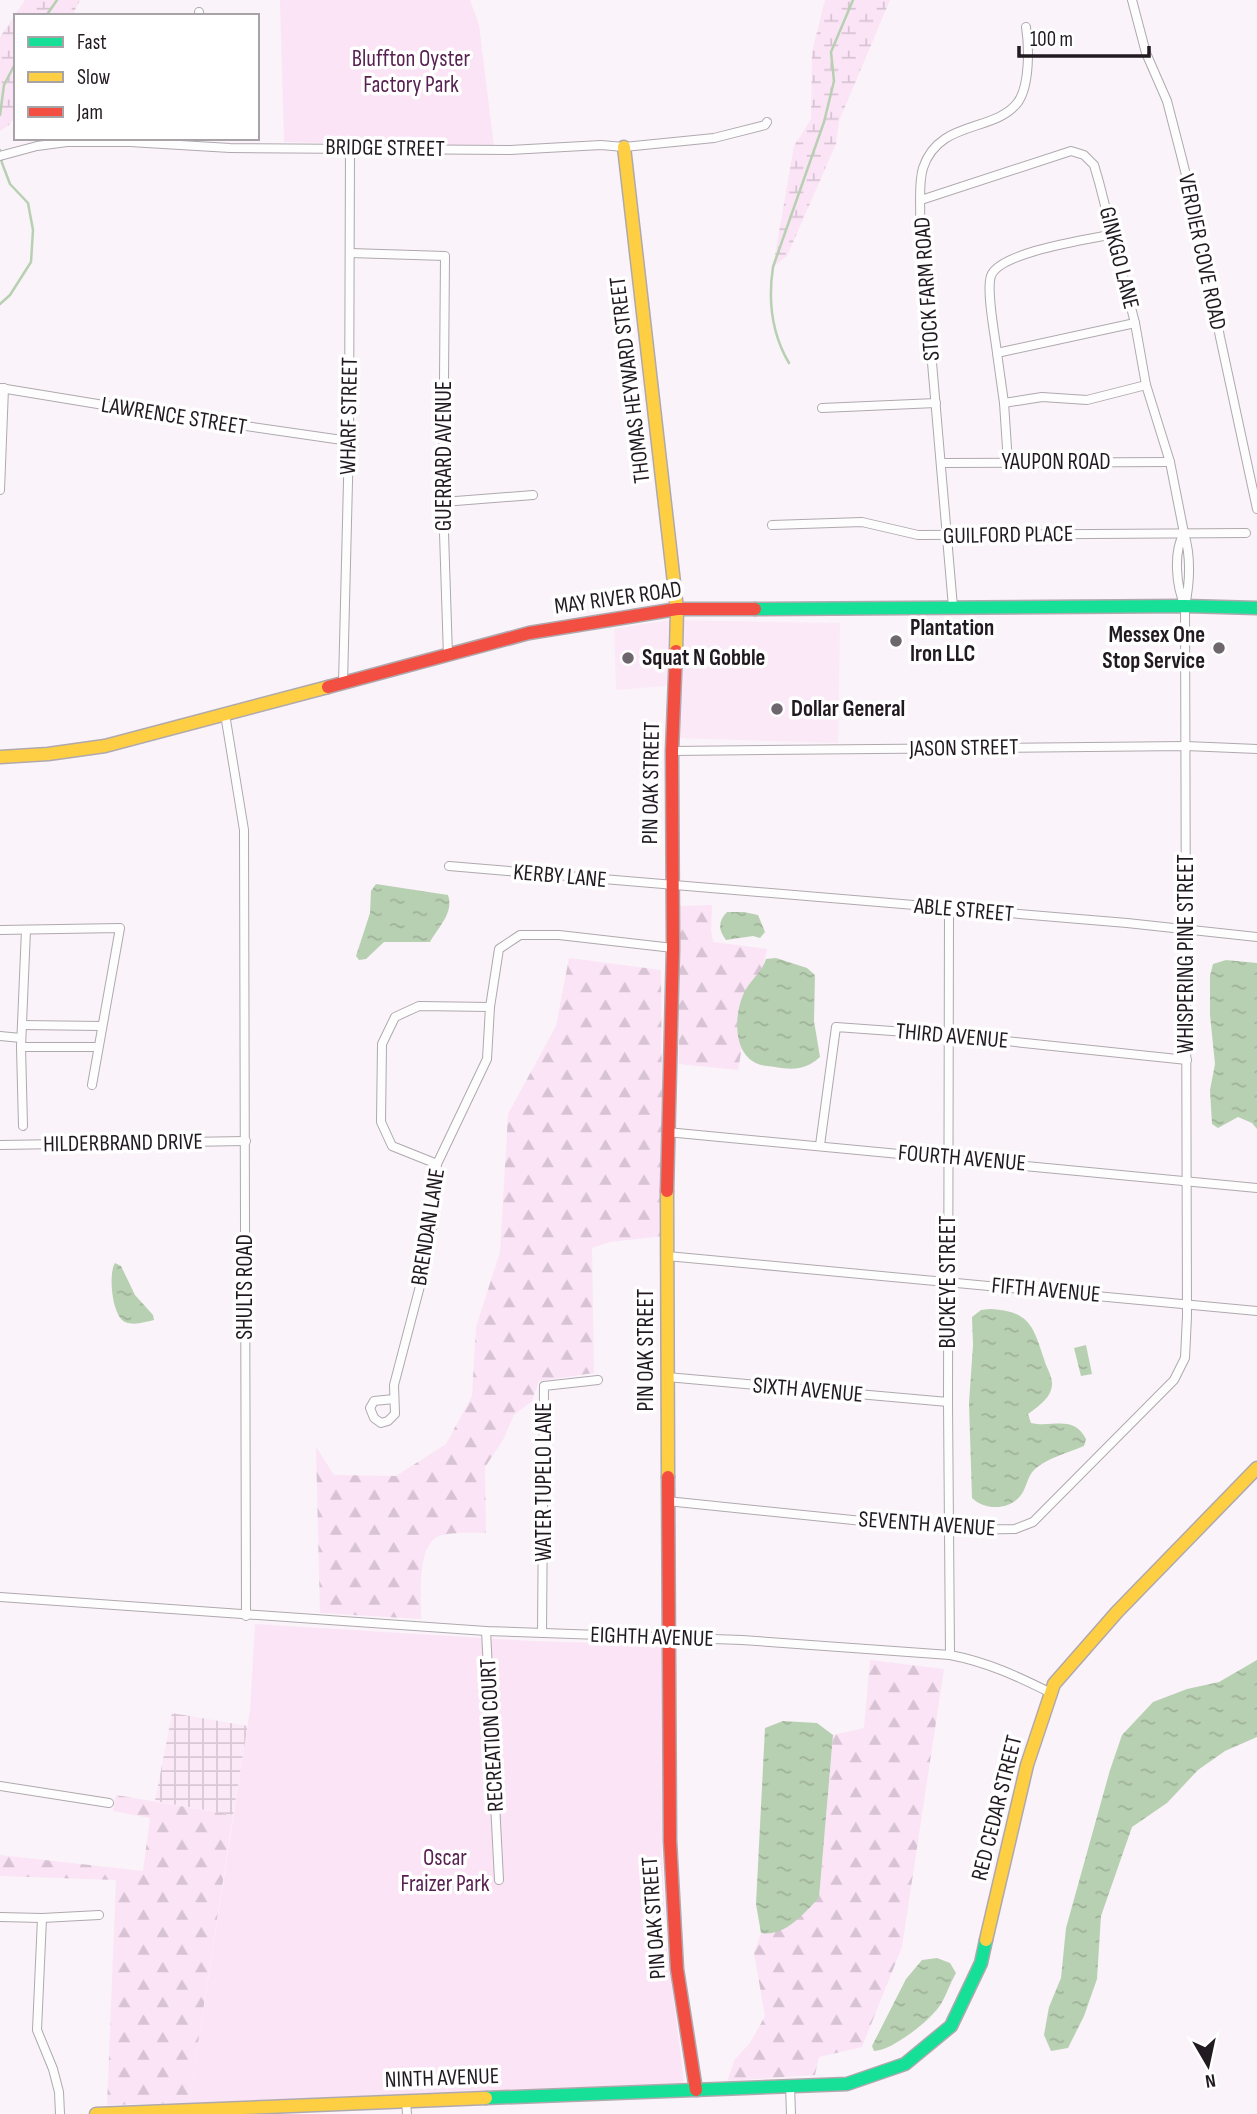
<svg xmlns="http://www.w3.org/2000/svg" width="1257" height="2114" font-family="'Sofia Sans Condensed',sans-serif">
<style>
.built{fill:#fce9f8}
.industrial{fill:url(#industrial-grid)}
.forest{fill:url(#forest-firs)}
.wetland{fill:url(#wetland-marsh)}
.green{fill:#fbe4f6}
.water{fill:url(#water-ripples)}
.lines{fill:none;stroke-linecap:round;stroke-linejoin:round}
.stream{stroke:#b8d0b2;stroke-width:2.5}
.street-casing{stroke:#afa9ae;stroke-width:10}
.fast-casing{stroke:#afa9ae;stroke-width:15}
.slow-casing{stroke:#afa9ae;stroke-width:15}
.jam-casing{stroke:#afa9ae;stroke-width:15}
.street{stroke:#fefdfe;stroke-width:8}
.fast{stroke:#16e098;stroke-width:12}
.slow{stroke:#ffcf43;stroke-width:12}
.jam{stroke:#f24e42;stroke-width:12}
.poi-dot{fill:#6e666d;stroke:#fff;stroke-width:2.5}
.labels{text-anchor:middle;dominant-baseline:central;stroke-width:7;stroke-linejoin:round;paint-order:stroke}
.park-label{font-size:23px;fill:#582151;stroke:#fff}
.street-label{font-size:23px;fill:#221a21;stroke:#fff}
.poi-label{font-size:23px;font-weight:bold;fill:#221a21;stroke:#fff;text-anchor:start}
</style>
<defs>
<pattern id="industrial-grid" width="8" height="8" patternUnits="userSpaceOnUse" patternTransform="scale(1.75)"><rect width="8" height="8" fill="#fce9f8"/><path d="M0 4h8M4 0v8" fill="none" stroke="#d8c7d4"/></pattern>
<pattern id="forest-firs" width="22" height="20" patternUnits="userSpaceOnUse" patternTransform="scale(1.75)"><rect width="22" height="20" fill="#fbe4f6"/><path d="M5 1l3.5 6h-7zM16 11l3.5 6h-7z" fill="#d7c3d3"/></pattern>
<pattern id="wetland-marsh" width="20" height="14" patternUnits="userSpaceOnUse" patternTransform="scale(1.75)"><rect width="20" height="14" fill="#fbe4f6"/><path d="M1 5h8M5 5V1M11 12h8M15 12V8" fill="none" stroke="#d7c3d3"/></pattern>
<pattern id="water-ripples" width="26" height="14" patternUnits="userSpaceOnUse" patternTransform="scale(1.75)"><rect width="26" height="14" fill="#b8d0b2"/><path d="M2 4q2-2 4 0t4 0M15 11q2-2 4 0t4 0" fill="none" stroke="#9eb299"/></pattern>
</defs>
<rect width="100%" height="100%" fill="#faf3f9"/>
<path class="built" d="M669,620L840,623L838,743L678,738V685L616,690L614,629Z"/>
<path class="industrial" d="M172,1713L248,1726L233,1815L155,1801Z"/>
<g class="forest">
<path d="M712,905L711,930L713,942L767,949L762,972L747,987L737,1030L742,1047L738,1070L679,1064L678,906Z"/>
<path d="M569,958L661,970L663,1236L610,1242L592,1248L594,1373L539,1381L532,1401L514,1415L503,1440L485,1467L486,1533C472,1533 456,1532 442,1535C415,1542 422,1596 421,1619L320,1613L316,1447L334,1475L396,1476L446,1444L472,1396L476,1327L500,1252L508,1114L556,1026Z"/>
<path d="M870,1660L944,1669L902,1947L862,2047L819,2057L815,2075L727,2081L735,2059L750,2043L765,2016L754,1953L761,1933L770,1934L819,1898L833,1735L864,1728Z"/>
<path d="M116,1795L233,1815L189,2103L107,2105L116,1880L0,1876V1855L143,1871L150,1818L113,1811Z"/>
</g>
<g class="wetland">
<path d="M25,0H80L72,16H16V115L9,125L0,131V37Z"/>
<path d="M825,0H890L839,121L836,144L787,256L773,267L794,146L811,119L812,52Z"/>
</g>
<g class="green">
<path d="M280,0H470L479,25L494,147L284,142Z"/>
<path d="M255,1624L531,1641L661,1645L664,1648L662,1851L665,1933L684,2081L681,2083L189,2103L250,1710Z"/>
</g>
<g class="water">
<path d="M376,884L448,895C454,913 439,926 430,942H384L366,959L359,960L356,956L370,913L371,891Z"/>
<path d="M727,912H744L758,915L765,932L760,938L753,936L726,940C718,930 718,921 727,912Z"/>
<path d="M776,958L807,968L815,975L814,1021L820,1057C806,1070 793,1070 775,1067C770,1066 763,1066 758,1064C730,1053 734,1006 748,986C755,976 762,971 766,959Z"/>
<path d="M1226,960L1257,963V1129L1252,1123L1238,1117L1218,1128L1212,1124L1210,1090L1215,1064L1210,1015V976L1213,964Z"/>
<path d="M115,1263L121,1266L135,1295L153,1315L154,1320C145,1322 134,1326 125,1322C112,1316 108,1274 115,1263Z"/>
<path d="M990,1309C1029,1311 1033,1325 1044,1359C1047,1370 1055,1379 1051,1390C1048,1400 1036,1408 1028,1414L1031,1423C1053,1428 1073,1414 1086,1439L1084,1446C1068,1453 1046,1458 1034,1470C1027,1477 1027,1487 1021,1495C1010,1510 985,1511 972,1498L969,1403L973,1345L972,1317L981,1310Z"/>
<path d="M1086,1345L1092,1374L1081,1376L1074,1348Z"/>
<path d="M1257,1660V1737L1225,1751L1198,1770L1167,1803L1132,1827L1101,1916L1097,1979L1084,2016L1068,2048L1051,2051L1044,2035L1049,2007L1061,1978L1066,1928L1110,1770L1122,1735L1153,1702L1187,1689L1219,1682Z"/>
<path d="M783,1721L817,1723L833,1735L819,1898C803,1914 785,1937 761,1933L756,1904L765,1728Z"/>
<path d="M937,1958L950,1963L956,1973C950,1983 947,1994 941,2004C932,2019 892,2051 874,2051L872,2046L906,1979L922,1960Z"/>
</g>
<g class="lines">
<g class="stream">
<path d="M46,16L57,0"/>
<path d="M0,115L4,85L16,62"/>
<path d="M0,150L2,163L10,184L28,203L33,230L31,262L10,295L0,304"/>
<path d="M789,363C772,334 768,300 773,267L824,122L834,81L831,52L853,0"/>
</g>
<g class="street-casing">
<g id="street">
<path d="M1132,0L1146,53L1167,101L1181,155L1199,227L1220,337L1257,509"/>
<path d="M199,12V16"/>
<path d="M0,156L37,146L67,142H130L230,148L510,150L601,145L624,147L714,138L765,125L767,122"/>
<path d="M921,200L1071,151L1084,155L1094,165L1099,182L1135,323L1146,385L1170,462L1184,533"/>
<path d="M350,253L445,256L443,502L448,656"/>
<path d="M997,353C995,335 986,291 991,276C999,252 1090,239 1114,234"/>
<path d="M0,388L122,408L349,441"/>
<path d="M1004,403L1042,397L1087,400L1146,385"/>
<path d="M822,408L936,403"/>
<path d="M941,463L1170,462"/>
<path d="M1008,463L1004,403L997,353L1135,323"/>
<path d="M0,490L4,388"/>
<path d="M443,502L533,495"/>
<path d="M772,525L862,522L918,535L1246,533"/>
<path d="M953,607L920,223C921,206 918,184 923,168C939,119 995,133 1018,102C1030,85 1029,46 1026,27"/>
<path d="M343,684L349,441L350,147"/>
<path d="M225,714L244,830L246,1616"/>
<path d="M672,751L1186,746L1257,749"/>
<path d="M449,866L1127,923L1257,937"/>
<path d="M949,908L948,1402L950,1655"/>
<path d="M0,930L120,928L92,1085"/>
<path d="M22,1025L101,1026"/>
<path d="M0,1036L21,1038"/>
<path d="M21,1047H97"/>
<path d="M23,1126L21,1047L26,930"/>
<path d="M667,1132L1257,1188"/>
<path d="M0,1145L246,1141"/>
<path d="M820,1145L836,1027L948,1035L1187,1060"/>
<path d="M437,1164L392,1146L381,1122L382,1044L395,1017L419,1006L490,1007"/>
<path d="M667,1256L1257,1311"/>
<path d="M667,1377L948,1402"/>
<path d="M394,1399L374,1401L370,1408L374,1418L381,1423L388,1421L395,1414L394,1385L425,1267L434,1218L437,1164L487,1059L490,1007L499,949L520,935H559L673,948"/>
<path d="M667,1501L951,1530L1015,1529L1033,1522L1174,1380L1185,1358L1187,1316L1185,606C1190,582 1191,556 1184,533C1173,552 1176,586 1185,606"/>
<path d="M0,1597L486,1631L742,1640L950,1655C987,1662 1017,1676 1051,1693"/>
<path d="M486,1631L499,1880"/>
<path d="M542,1633L544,1386L598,1380"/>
<path d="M0,1786L109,1803"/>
<path d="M0,1917L42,1918L99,1915"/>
<path d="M42,1918L37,2030L53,2069L59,2092L60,2114"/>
<path d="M790,2085L791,2114"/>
<path d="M406,2100L407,2114"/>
</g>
</g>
<g class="fast-casing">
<g id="fast">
<path d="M755,609L1185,606L1257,608"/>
<path d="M486,2098L847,2084L905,2064L951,2026L981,1963L986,1940"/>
</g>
</g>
<g class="slow-casing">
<g id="slow">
<path d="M624,147L677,609L676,651"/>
<path d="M0,757L48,754L105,746L328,687"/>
<path d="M667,1191L668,1477"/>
<path d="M986,1940L1027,1765L1054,1684L1117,1612L1257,1468"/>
<path d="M96,2114L486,2098"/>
</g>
</g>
<g class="jam-casing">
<g id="jam">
<path d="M328,687L529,633L677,609H755"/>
<path d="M667,1191L673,948L672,751L676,651"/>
<path d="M668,1477L670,1841L677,1969L696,2090"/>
</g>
</g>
<use href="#street" class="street"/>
<use href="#fast" class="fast"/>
<use href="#slow" class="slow"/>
<use href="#jam" class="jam"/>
</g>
<g class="poi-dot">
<circle cx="896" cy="641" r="7"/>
<circle cx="1219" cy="648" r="7"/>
<circle cx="628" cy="658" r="7"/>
<circle cx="777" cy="709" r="7"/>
</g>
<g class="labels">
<g class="park-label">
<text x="411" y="59">Bluffton Oyster<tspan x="411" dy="26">Factory Park</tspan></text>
<text x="445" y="1858">Oscar<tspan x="445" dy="26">Fraizer Park</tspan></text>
</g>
<g class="street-label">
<text transform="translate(385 148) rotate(1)">BRIDGE STREET</text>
<text transform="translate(1202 252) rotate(78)">VERDIER COVE ROAD</text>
<text transform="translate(1119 258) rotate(76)">GINKGO LANE</text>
<text transform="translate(927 289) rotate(-94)">STOCK FARM ROAD</text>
<text transform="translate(630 380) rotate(-97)">THOMAS HEYWARD STREET</text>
<text transform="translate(174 416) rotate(9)">LAWRENCE STREET</text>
<text transform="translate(349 416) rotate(-89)">WHARF STREET</text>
<text transform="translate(444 456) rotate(-90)">GUERRARD AVENUE</text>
<text x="1056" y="462">YAUPON ROAD</text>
<text transform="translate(1008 535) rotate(-1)">GUILFORD PLACE</text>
<text transform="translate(618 598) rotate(-8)">MAY RIVER ROAD</text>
<text transform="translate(964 748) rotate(-1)">JASON STREET</text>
<text transform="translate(651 783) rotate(-89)">PIN OAK STREET</text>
<text transform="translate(560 876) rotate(5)">KERBY LANE</text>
<text transform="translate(964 910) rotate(5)">ABLE STREET</text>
<text transform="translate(1186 954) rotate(-90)">WHISPERING PINE STREET</text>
<text transform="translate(952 1036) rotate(5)">THIRD AVENUE</text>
<text transform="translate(123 1143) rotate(-1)">HILDERBRAND DRIVE</text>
<text transform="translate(962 1158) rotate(5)">FOURTH AVENUE</text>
<text transform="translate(428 1227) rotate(-81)">BRENDAN LANE</text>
<text transform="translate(948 1282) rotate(-90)">BUCKEYE STREET</text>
<text transform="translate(245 1287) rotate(-90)">SHULTS ROAD</text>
<text transform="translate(1046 1290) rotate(5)">FIFTH AVENUE</text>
<text transform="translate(646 1350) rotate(-90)">PIN OAK STREET</text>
<text transform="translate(808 1390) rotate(5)">SIXTH AVENUE</text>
<text transform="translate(544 1482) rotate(-90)">WATER TUPELO LANE</text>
<text transform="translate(927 1524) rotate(4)">SEVENTH AVENUE</text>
<text transform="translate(652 1637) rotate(2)">EIGHTH AVENUE</text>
<text transform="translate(492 1735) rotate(-93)">RECREATION COURT</text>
<text transform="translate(997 1808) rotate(-76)">RED CEDAR STREET</text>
<text transform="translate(654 1918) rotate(-94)">PIN OAK STREET</text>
<text transform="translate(442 2078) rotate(-2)">NINTH AVENUE</text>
</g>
<g class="poi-label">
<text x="910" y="628">Plantation<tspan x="910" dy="26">Iron LLC</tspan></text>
<text x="1205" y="635" text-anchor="end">Messex One<tspan x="1205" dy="26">Stop Service</tspan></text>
<text x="642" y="658">Squat N Gobble</text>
<text x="791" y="709">Dollar General</text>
</g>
</g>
<rect x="14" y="14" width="245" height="126" fill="#ffffff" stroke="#a7a3a6" stroke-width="2"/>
<rect x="28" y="37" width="35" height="10" fill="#16e098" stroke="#a7a3a6" stroke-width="2"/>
<text x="77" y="49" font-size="21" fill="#221a21">Fast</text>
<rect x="28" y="72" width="35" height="10" fill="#ffcf43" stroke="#a7a3a6" stroke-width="2"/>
<text x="77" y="84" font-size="21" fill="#221a21">Slow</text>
<rect x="28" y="107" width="35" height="10" fill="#f24e42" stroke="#a7a3a6" stroke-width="2"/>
<text x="77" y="119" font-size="21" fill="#221a21">Jam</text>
<g transform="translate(1208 2065) rotate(171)" stroke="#ffffff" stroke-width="5" paint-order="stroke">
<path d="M0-5L12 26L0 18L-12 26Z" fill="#221a21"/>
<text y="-10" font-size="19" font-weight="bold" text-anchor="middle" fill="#221a21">N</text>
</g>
<path d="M1019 46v10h130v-10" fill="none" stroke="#221a21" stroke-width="3.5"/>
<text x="1030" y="46" font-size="21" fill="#221a21" stroke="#ffffff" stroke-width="5" paint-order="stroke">100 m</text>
</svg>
